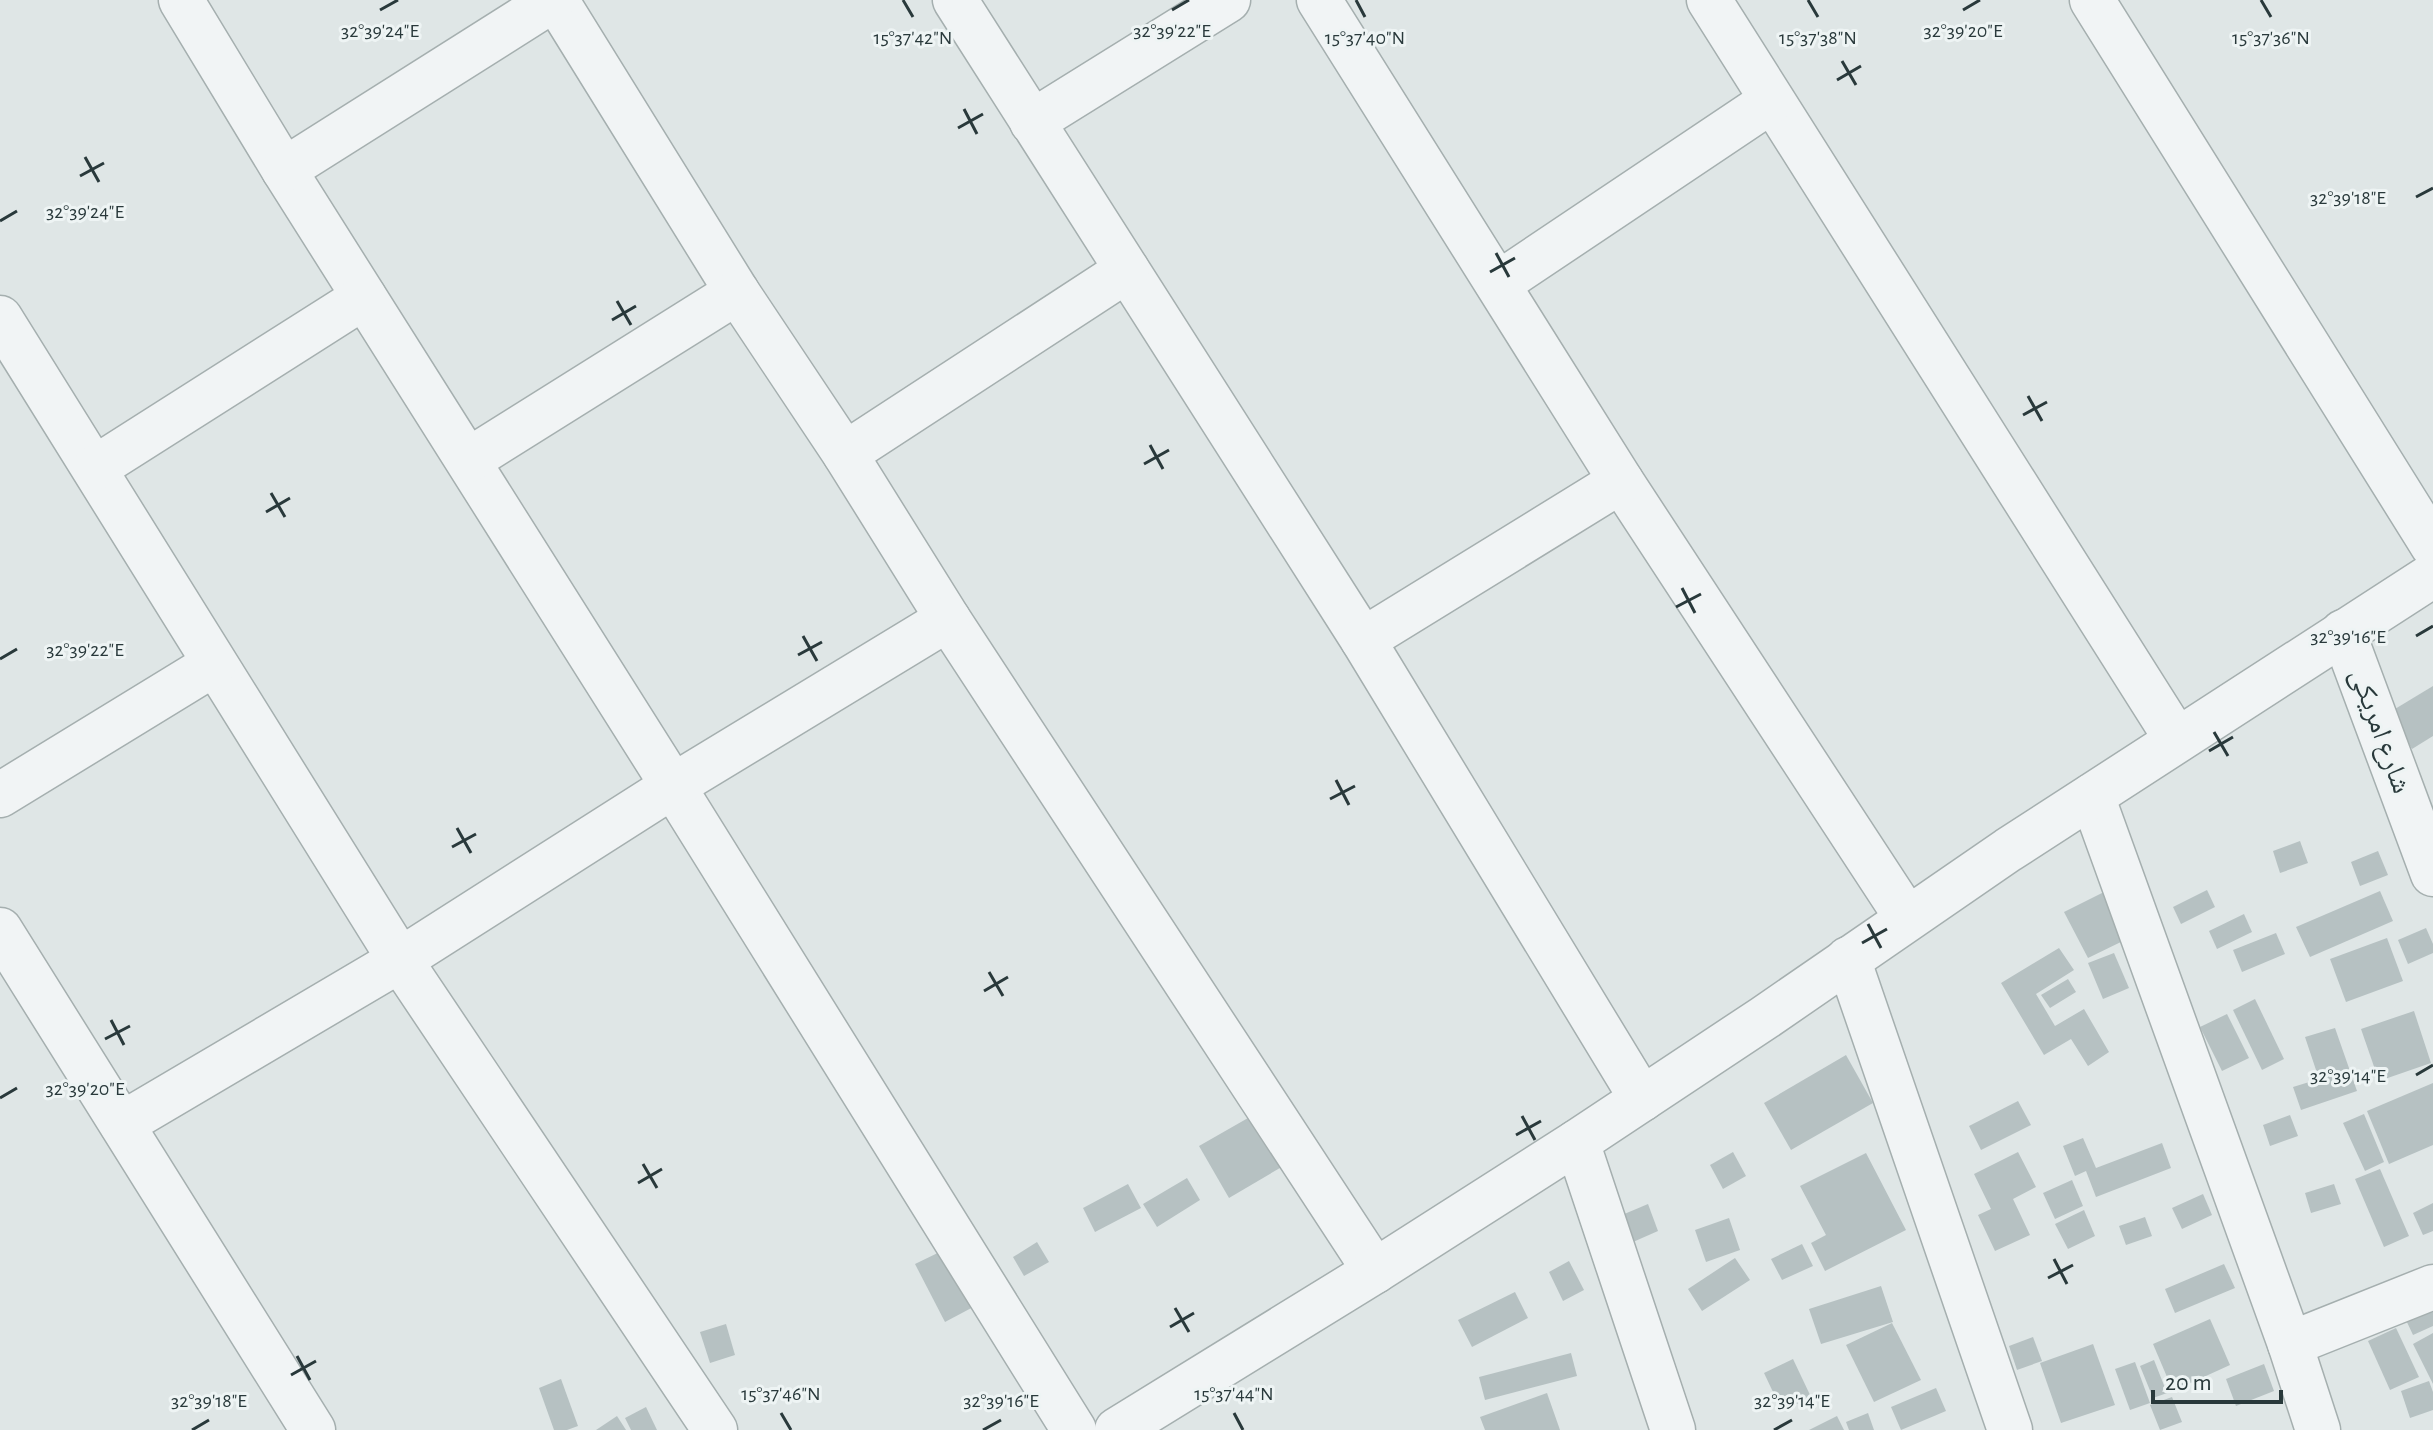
<svg xmlns="http://www.w3.org/2000/svg" width="2433" height="1430" font-family="'Alegreya Sans','Noto Naskh Arabic',sans-serif">
<style>
.building{fill:#b6c1c2}
.lines{fill:none;stroke-linecap:round;stroke-linejoin:round}
.minor-casing{stroke:#a5afaf;stroke-width:47}
.minor{stroke:#f1f4f5;stroke-width:44}
.ticks{fill:none;stroke:#29393b;stroke-width:3}
.labels{text-anchor:middle;dominant-baseline:central;stroke-width:6;stroke-linejoin:round;paint-order:stroke}
.street-label{font-size:28px;fill:#29393b;stroke:#eef4f4}
.ticks-label{font-size:20px;text-anchor:middle;fill:#29393b;stroke:#eef4f4;stroke-width:6;stroke-linejoin:round;paint-order:stroke}
</style>
<rect width="100%" height="100%" fill="#dfe6e6"/>
<g class="building">
<path d="M2433,686V736L2412,749L2390,712Z"/>
<path d="M2300,841L2308,863L2280,873L2273,851Z"/>
<path d="M2378,851L2388,875L2360,886L2351,862Z"/>
<path d="M2207,890L2215,907L2181,924L2173,907Z"/>
<path d="M2380,891L2393,921L2310,957L2296,927Z"/>
<path d="M2104,892L2127,939L2088,958L2064,912Z"/>
<path d="M2244,914L2252,932L2217,949L2209,931Z"/>
<path d="M2426,928L2433,944V953L2408,964L2398,940Z"/>
<path d="M2276,933L2285,954L2242,972L2233,950Z"/>
<path d="M2387,938L2403,981L2346,1002L2330,959Z"/>
<path d="M2059,948L2074,970L2036,994L2055,1026L2084,1009L2109,1052L2088,1066L2071,1039L2044,1055L2001,983Z"/>
<path d="M2114,953L2129,988L2103,999L2088,963Z"/>
<path d="M2068,979L2076,992L2050,1008L2041,995Z"/>
<path d="M2255,999L2284,1059L2262,1070L2233,1010Z"/>
<path d="M2414,1011L2431,1063L2379,1081L2361,1029Z"/>
<path d="M2227,1014L2249,1058L2222,1071L2200,1027Z"/>
<path d="M2335,1028L2357,1091L2301,1110L2293,1087L2319,1079L2305,1037Z"/>
<path d="M1846,1055L1873,1103L1791,1150L1764,1103Z"/>
<path d="M2433,1083V1145L2389,1164L2367,1111Z"/>
<path d="M2018,1101L2031,1125L1981,1150L1969,1126Z"/>
<path d="M1255,1114L1285,1165L1229,1198L1199,1146Z"/>
<path d="M2364,1114L2384,1162L2365,1171L2343,1123Z"/>
<path d="M2290,1115L2298,1136L2270,1146L2263,1125Z"/>
<path d="M2083,1138L2096,1168L2162,1143L2171,1168L2096,1197L2086,1171L2075,1176L2063,1146Z"/>
<path d="M1733,1152L1746,1176L1723,1189L1710,1165Z"/>
<path d="M2018,1152L2036,1187L2013,1199L2030,1235L1995,1251L1978,1215L1991,1209L1974,1174Z"/>
<path d="M1866,1153L1906,1230L1825,1271L1811,1243L1826,1235L1800,1186Z"/>
<path d="M2380,1169L2409,1236L2384,1247L2355,1179Z"/>
<path d="M1187,1178L1200,1200L1157,1227L1143,1204Z"/>
<path d="M2072,1180L2083,1206L2055,1219L2043,1193Z"/>
<path d="M1128,1184L1141,1208L1095,1232L1083,1208Z"/>
<path d="M2334,1184L2341,1204L2311,1213L2305,1193Z"/>
<path d="M2203,1194L2212,1215L2182,1229L2172,1208Z"/>
<path d="M2433,1203V1231L2423,1235L2413,1213Z"/>
<path d="M1648,1204L1658,1231L1633,1242L1622,1215Z"/>
<path d="M2084,1210L2095,1236L2068,1249L2055,1224Z"/>
<path d="M2145,1217L2152,1236L2126,1245L2119,1226Z"/>
<path d="M1729,1218L1740,1250L1706,1262L1695,1230Z"/>
<path d="M1037,1242L1049,1262L1024,1276L1013,1257Z"/>
<path d="M1802,1244L1813,1266L1782,1280L1771,1259Z"/>
<path d="M948,1248L977,1305L945,1322L915,1264Z"/>
<path d="M1735,1258L1750,1280L1702,1311L1688,1289Z"/>
<path d="M1569,1261L1584,1290L1563,1301L1549,1272Z"/>
<path d="M2224,1264L2235,1288L2175,1313L2165,1289Z"/>
<path d="M1881,1286L1893,1322L1821,1344L1809,1309Z"/>
<path d="M1515,1292L1528,1318L1472,1347L1458,1320Z"/>
<path d="M2424,1292L2433,1313V1326L2413,1335L2398,1303Z"/>
<path d="M2210,1319L2230,1365L2173,1391L2153,1344Z"/>
<path d="M1892,1323L1921,1380L1874,1402L1846,1345Z"/>
<path d="M726,1324L735,1355L710,1363L700,1332Z"/>
<path d="M2396,1328L2419,1377L2390,1390L2368,1341Z"/>
<path d="M2433,1333V1384L2413,1344Z"/>
<path d="M2033,1337L2042,1361L2017,1370L2009,1346Z"/>
<path d="M2093,1344L2115,1405L2061,1423L2040,1363Z"/>
<path d="M1571,1353L1577,1376L1485,1400L1479,1377Z"/>
<path d="M1793,1359L1811,1397L1782,1411L1764,1373Z"/>
<path d="M2154,1360L2167,1393L2153,1398L2140,1366Z"/>
<path d="M2135,1362L2150,1403L2130,1410L2115,1369Z"/>
<path d="M2264,1364L2274,1391L2236,1406L2226,1379Z"/>
<path d="M561,1379L578,1426L567,1430H554L539,1388Z"/>
<path d="M2429,1381L2433,1392V1410L2410,1418L2401,1391Z"/>
<path d="M1936,1388L1946,1411L1901,1430L1891,1407Z"/>
<path d="M1547,1393L1560,1430H1485L1480,1417Z"/>
<path d="M2172,1397L2182,1422L2160,1430L2150,1405Z"/>
<path d="M646,1407L657,1430H631L625,1418Z"/>
<path d="M1868,1413L1874,1430H1849L1846,1422Z"/>
<path d="M617,1416L626,1430H596Z"/>
<path d="M1837,1416L1844,1430H1809Z"/>
</g>
<g class="lines">
<g class="minor-casing">
<g id="minor">
<path d="M181,0L284,170L673,786L1074,1430"/>
<path d="M556,0L737,292L845,454L948,619L1375,1271"/>
<path d="M955,0L1363,640L1642,1099"/>
<path d="M1319,0L1621,481L1907,918"/>
<path d="M1709,0L2177,740"/>
<path d="M2092,0L2433,546"/>
<path d="M1032,122L1228,0"/>
<path d="M284,170L553,0"/>
<path d="M1498,284L1771,101"/>
<path d="M0,318L400,960L715,1430"/>
<path d="M845,454L1127,270"/>
<path d="M469,460L737,292"/>
<path d="M95,468L364,297"/>
<path d="M2343,632L2433,874"/>
<path d="M1363,640L1621,481"/>
<path d="M0,795L214,664"/>
<path d="M2092,796L2290,1344L2318,1430"/>
<path d="M0,930L313,1430"/>
<path d="M1848,959L2010,1430"/>
<path d="M122,1124L400,960L673,786L948,619"/>
<path d="M1577,1142L1673,1430"/>
<path d="M2290,1344L2433,1287"/>
<path d="M1117,1430L1375,1271L1577,1142L1764,1018L2008,850L2433,575"/>
</g>
</g>
<use href="#minor" class="minor"/>
</g>
<path class="ticks" d="M903,0L913,17M1356,0L1365,17M1808,0L1818,17M2261,0L2271,17M380,10L398,0M1172,10L1189,0M1963,10L1980,0M1842,61L1856,85M1837,80L1861,66M964,109L977,134M958,128L983,114M85,157L99,182M80,176L104,163M2416,197L2433,188M0,221L17,211M1496,253L1509,277M1490,272L1515,258M617,301L631,325M612,320L636,306M2028,396L2042,421M2023,415L2047,402M1150,445L1163,469M1144,464L1169,450M271,493L285,517M266,512L290,498M1682,588L1695,613M1676,607L1701,594M803,636L817,661M2416,636L2433,626M798,655L822,642M0,659L17,649M2214,732L2228,756M2209,751L2233,737M1336,780L1349,805M1330,799L1355,786M457,828L471,853M452,847L476,834M1868,924L1881,948M1862,943L1887,929M989,972L1003,996M984,991L1008,977M111,1020L124,1045M105,1039L130,1026M2416,1075L2433,1065M0,1098L17,1088M1522,1116L1535,1140M1516,1135L1541,1121M643,1164L657,1188M638,1183L662,1169M2054,1259L2067,1284M2048,1278L2073,1265M1175,1308L1189,1332M1170,1327L1194,1313M297,1356L310,1380M291,1375L316,1361M781,1413L791,1430M1234,1413L1243,1430M192,1430L209,1420M983,1430L1001,1420M1774,1430L1792,1420"/>
<g class="labels">
<g class="street-label">
<text transform="translate(2380 731) rotate(70)">شارع امريكى</text>
</g>
</g>
<g class="ticks-label">
<text x="1963" y="37">32°39'20"E</text>
<text x="380" y="37">32°39'24"E</text>
<text x="1172" y="37">32°39'22"E</text>
<text x="913" y="44">15°37'42"N</text>
<text x="1365" y="44">15°37'40"N</text>
<text x="1818" y="44">15°37'38"N</text>
<text x="2271" y="44">15°37'36"N</text>
<text x="2348" y="204">32°39'18"E</text>
<text x="85" y="218">32°39'24"E</text>
<text x="2348" y="643">32°39'16"E</text>
<text x="85" y="656">32°39'22"E</text>
<text x="2348" y="1082">32°39'14"E</text>
<text x="85" y="1095">32°39'20"E</text>
<text x="781" y="1400">15°37'46"N</text>
<text x="1234" y="1400">15°37'44"N</text>
<text x="209" y="1407">32°39'18"E</text>
<text x="1001" y="1407">32°39'16"E</text>
<text x="1792" y="1407">32°39'14"E</text>
</g>
<path d="M2153 1390v12h128v-12" fill="none" stroke="#29393b" stroke-width="4"/>
<text x="2165" y="1390" font-size="24" fill="#29393b" stroke="#eef4f4" stroke-width="6" paint-order="stroke">20 m</text>
</svg>
